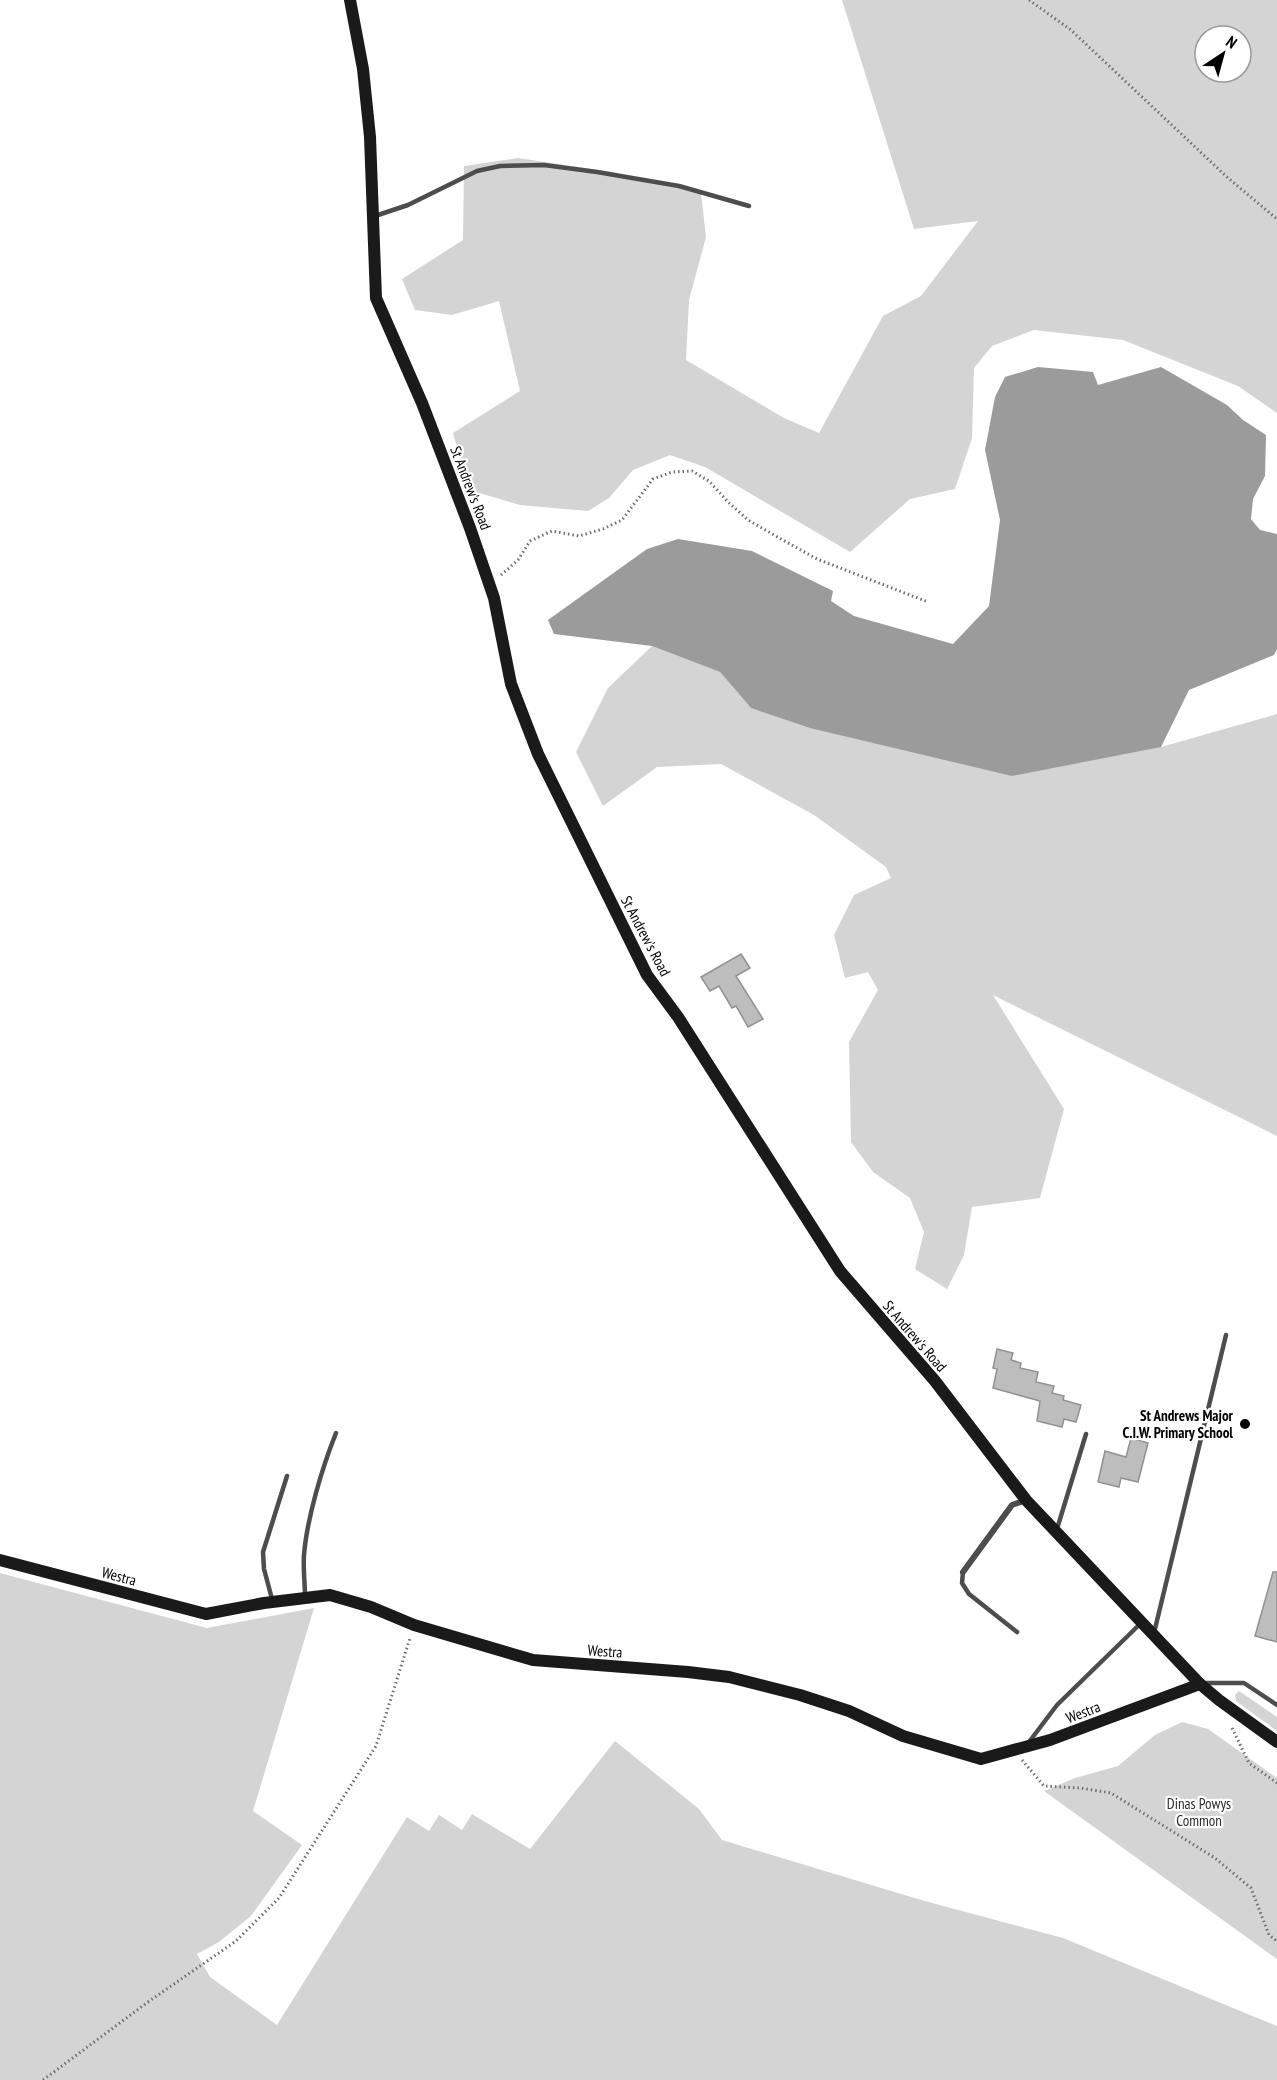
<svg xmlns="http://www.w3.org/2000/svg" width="1277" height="2080" font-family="'PT Sans Narrow',sans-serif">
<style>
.green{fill:#d4d4d4;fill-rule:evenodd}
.water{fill:#9b9b9b}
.building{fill:#bdbdbd;stroke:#919191;stroke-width:1.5}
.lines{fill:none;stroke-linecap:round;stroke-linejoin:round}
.path{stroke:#6f6f6f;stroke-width:3;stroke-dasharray:1.5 3;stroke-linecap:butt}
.lane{stroke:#4d4d4d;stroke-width:4.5}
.street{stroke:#4d4d4d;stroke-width:6}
.secondary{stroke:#1a1a1a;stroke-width:12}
.poi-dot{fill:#000;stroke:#fff;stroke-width:2}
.labels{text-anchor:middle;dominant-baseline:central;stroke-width:4.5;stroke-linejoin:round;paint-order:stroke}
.street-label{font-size:15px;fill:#000;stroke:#fff}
.poi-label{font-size:15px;font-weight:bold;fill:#000;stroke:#fff;text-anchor:end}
.park-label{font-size:15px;fill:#2b2b2b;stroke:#fff}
</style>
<rect width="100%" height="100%" fill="#fff"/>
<g class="green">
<path d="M842,0H1277V413L1238,386L1123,340L1034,330L992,346L974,368L972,438L955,489L910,499L850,552L705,467L670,455L633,470L609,498L588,511L520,505L469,490L453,433L520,391L499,301L452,315L415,310L402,279L463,240L464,166L518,158L612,172L701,193L706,237L689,300L686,360L784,418L819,433L883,316L921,296L978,221L914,229ZM1205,36H1241V72H1205Z"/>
<path d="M652,646L720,672L751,708L1161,747L1277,714V1136L993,995L1064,1109L1040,1198L972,1207L964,1255L947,1289L915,1269L924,1232L910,1198L873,1172L851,1142L849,1042L878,990L868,972L845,978L834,935L854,895L891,878L886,867L814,815L721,764L657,767L603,806L576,752L608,688Z"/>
<path d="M0,1573L207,1628L314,1608L253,1811L302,1845L251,1916L219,1942L197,1954L210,1977L277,2025L407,1817L429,1831L439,1815L462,1830L472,1814L530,1849L615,1741L699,1809L722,1840L921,1900L1063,1938L1277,2026V2080H0Z"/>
<path d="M1239,1691L1277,1717V1731L1236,1701L1235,1695Z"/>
<path d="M1182,1722L1208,1729L1277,1778V1959L1044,1791L1075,1778L1118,1766L1155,1735Z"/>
</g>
<path class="water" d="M1038,367L1093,372L1098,385L1161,367L1227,405L1243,420L1266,435L1265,476L1253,499L1251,519L1260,530L1277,534V649L1274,655L1189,690L1161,747L1012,776L810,728L751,708L720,672L652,646L554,634L548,620L647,549L678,539L752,551L833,591L831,601L854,616L953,644L989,606L1000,520L985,450L995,397L1005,377Z"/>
<g class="building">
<path d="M741,954L750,968L736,976L763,1019L748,1027L736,1006L732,1008L719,986L710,991L701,977Z"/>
<path d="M997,1349L1013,1353L1011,1360L1021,1363L1020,1368L1038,1372L1036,1382L1054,1386L1052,1393L1064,1396L1063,1400L1081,1405L1076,1422L1064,1419L1062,1427L1037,1421L1040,1401L993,1388L997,1369L993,1368Z"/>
<path d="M1131,1438L1148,1443L1138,1482L1121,1478L1119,1487L1098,1482L1105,1451L1126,1457Z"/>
<path d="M1273,1572H1277V1642L1255,1636Z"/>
</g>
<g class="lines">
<g class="path">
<path d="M1029,0L1071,30L1228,178L1277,219"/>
<path d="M501,575L518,560L530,541L552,531L579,536L603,529L622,520L653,479L672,472L692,471L709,481L729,503L748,520L781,539L817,559L928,602"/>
<path d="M1232,1728L1249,1763L1277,1783"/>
<path d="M1022,1760L1044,1786L1080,1788L1111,1793L1215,1858L1251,1888L1269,1935L1277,1941"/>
<path d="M43,2080L148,2002L236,1941L279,1898L376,1746L410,1638"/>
</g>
<g class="lane">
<path d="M375,216L408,205L477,171L500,166L544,165L597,172L679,186L749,206"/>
<path d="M1057,1529L1086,1434"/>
<path d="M963,1572L962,1583L969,1594L1017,1632"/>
<path d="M305,1597C305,1584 303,1569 304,1555C307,1518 322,1468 336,1433"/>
<path d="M272,1599L264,1569L263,1552L287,1476"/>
<path d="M1154,1633L1226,1335"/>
<path d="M1203,1683H1244L1277,1705"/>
<path d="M1029,1742L1057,1705L1140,1624"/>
</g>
<path class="street" d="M963,1572L1012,1505L1026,1500"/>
<g class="secondary">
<path d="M350,0L363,69L370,137L376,298L422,403L470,528L494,598L511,684L538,754L647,975L678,1017L840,1271L935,1381L1026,1500L1200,1684L1219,1700L1277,1742"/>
<path d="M0,1560L206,1614L264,1603L330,1595L371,1607L414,1625L533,1660L688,1672L729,1677L800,1695L849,1711L903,1736L981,1759L1050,1740L1200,1684"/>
</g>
</g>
<circle class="poi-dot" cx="1245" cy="1424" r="6"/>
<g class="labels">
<g class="street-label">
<text transform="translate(471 488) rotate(69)">St Andrew's Road</text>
<text transform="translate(646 936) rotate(62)">St Andrew's Road</text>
<text transform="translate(915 1336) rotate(49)">St Andrew's Road</text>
<text transform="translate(119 1576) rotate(15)">Westra</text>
<text transform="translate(605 1651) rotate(4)">Westra</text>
<text transform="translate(1083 1712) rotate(-21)">Westra</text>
</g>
<g class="poi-label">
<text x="1233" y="1415">St Andrews Major<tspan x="1233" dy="17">C.I.W. Primary School</tspan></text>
</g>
<g class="park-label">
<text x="1199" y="1803">Dinas Powys<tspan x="1199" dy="17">Common</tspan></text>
</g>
</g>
<g transform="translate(1223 54) rotate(36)"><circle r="28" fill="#ffffff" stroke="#999999" stroke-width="1.5"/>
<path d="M0-4.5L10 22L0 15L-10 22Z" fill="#000000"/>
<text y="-9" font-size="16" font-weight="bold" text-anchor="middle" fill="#000000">N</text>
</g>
</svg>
